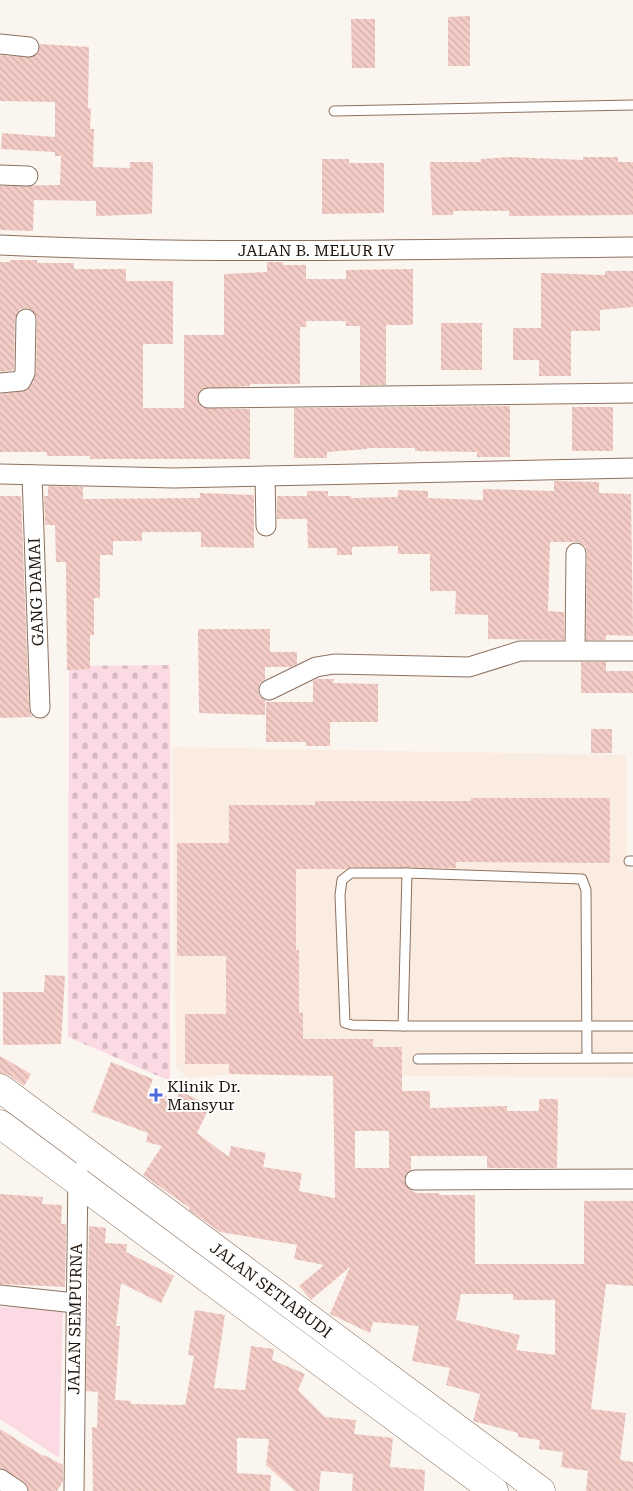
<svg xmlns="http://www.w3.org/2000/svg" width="633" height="1491" font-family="'Roboto Serif',serif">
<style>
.built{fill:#fbece1}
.grass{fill:#fbdae3}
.cemetery{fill:url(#cemetery-stones)}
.building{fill:url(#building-back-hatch);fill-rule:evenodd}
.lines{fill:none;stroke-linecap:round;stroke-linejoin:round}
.service-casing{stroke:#8c715e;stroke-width:11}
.minor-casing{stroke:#8c715e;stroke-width:21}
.primary-casing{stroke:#8c715e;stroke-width:29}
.service{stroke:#fff;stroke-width:9}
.minor{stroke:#fff;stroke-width:19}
.primary{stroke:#fff;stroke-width:28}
.poi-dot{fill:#4f6adf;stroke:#fff;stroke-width:2}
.labels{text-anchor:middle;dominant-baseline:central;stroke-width:4;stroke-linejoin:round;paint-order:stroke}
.street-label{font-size:16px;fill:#20160e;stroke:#fff}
.poi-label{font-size:16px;fill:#20160e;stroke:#fff;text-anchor:start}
</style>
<defs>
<pattern id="cemetery-stones" width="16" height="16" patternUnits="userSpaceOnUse" patternTransform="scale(1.25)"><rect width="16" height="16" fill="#fbdae3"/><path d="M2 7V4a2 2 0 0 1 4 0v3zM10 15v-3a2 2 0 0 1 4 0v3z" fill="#d7bac2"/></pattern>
<pattern id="building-back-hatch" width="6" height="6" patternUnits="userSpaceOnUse" patternTransform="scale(1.25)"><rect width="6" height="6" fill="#f3ccc6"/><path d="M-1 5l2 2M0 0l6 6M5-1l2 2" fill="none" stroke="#d0aea9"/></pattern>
</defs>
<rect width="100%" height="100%" fill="#fbf5f0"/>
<path class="built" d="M172,747L626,755L627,870H633V1078L229,1074L188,1078L176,1068Z"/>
<path class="grass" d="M0,1307L63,1309L59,1458L0,1419Z"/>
<path class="cemetery" d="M170,665V1081L68,1037L69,666Z"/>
<g class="building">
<path d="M470,16V66H448V17Z"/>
<path d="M351,19H375V68H352Z"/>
<path d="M40,44L89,47L88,108H91L90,129H94L93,167L130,168V162H153L152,214L96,216V201L34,200L33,231L0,230V186L60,185L61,156H55V152L1,149L2,133L55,137V102L0,101V55L33,57L38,53Z"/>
<path d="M510,157L583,160V157H618V162H633V215L509,216V211H453V215H432L430,162H481V159Z"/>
<path d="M322,159H349V163H384V213L322,214Z"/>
<path d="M10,260H37V263H74V269H126V281H173V344H143V408H184V335H224V274L267,272V262H283V265H306V279H346V270L413,269V325H386V385H360V326H346V321H306V327H300V384H250V386L202,389L197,399L203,408L250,409V459H90V456H47V452H0V394L27,390L36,373L37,319L32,310L27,308L20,309L15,318L14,370L0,372V262H10Z"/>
<path d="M605,271H633V307L600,310V331H571V376H539V360H513V328H541V273L605,275Z"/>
<rect x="441" y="323" width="41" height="47"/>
<path d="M510,406V457H477V452L415,451V448H367V449L327,452V458H294V408Z"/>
<rect x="572" y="407" width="41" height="44"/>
<path d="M554,481L599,482V493L631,494L633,636L606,635V640H586L587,553L586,547L579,542H550L548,611L564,612V640L488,639V615L455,614L456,591H430V554H398V546L352,547V555H337V548H308L307,519H277V496H307V491H328V496H351V498L398,497V490L428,491V498L483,500V489L554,491Z"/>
<path d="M48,486L83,487V499L200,498V493L254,495V548L201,547V532H142V541H113V555H100V598H94V635H90V669L67,670L66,562H56L55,525H45L44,496H48Z"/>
<path d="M0,496H21L29,708L32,717L0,718Z"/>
<path d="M198,629H270V652H297V664L291,667H265V680L260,683L258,690L259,695L265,700V715L199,713Z"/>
<path d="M581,662H606V671H633V693H581Z"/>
<path d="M317,679H334L333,683L378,684V722H330V746H306V742H266V702H313V681Z"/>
<rect x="591" y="729" width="21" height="24"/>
<path d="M471,798H610V863L456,862V868L351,867L346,869H296V950H299V1013H303V1039H373V1047H402V1091H430V1108L507,1106V1111H539V1099H558L557,1168H487V1156H411V1170L406,1174L404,1180L409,1189L416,1193H439V1195H475V1264H584V1201H633V1286L606,1284L591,1409L626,1413L620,1460L633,1462V1491H586L588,1471L561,1467L563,1452L539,1449L540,1440L518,1437V1433L473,1421L480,1394L446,1385L450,1368L412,1361L419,1326L373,1322L370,1333L330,1314L350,1267L311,1300L299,1286L324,1265L294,1259L297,1245L220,1232L189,1210L190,1208L143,1175L162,1146L146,1142L148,1133L92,1112L111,1062L153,1079L148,1092L176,1099L180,1091L210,1106L197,1133L229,1157L231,1146L266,1153L263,1167L302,1173L299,1191L335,1198L333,1076L229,1074V1064H185V1014H226V956H177V843H229V805H315V801H471ZM355,1131H389V1168H355ZM461,1294H513V1300H555V1355L516,1350L520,1335L456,1320Z"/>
<path d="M45,975L65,976L61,1044L3,1045V992H44Z"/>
<path d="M0,1056L31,1074L24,1086L9,1075L0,1073Z"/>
<path d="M0,1194L43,1197L42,1204L62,1205L61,1224H66L65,1287L0,1284Z"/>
<path d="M89,1226L106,1228L105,1243L127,1244L126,1252L174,1276L161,1303L121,1283L116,1326H120L115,1400L131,1401V1404L185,1405L194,1356L188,1355L195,1310L225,1315L214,1388L245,1390L251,1346L274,1349L272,1360L305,1374L298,1390L325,1417L356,1420L354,1434L393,1438L390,1467L425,1470L424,1491H352L353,1474L321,1471L319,1491H295L266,1465L269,1439L237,1438V1473L271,1475L270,1491H93L92,1427L97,1428L98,1392L86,1391Z"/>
<path d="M0,1429L43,1456L44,1455L63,1465V1481L57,1491H29L24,1482L0,1468Z"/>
</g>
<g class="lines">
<g class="service-casing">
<g id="service">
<path d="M334,111L633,105"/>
<path d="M629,861H633"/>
<path d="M403,1026L352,1025L345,1023L340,895L342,880L351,873H407"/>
<path d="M587,1058L586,890L582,879L407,873L403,1026H633"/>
<path d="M418,1059L633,1058"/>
</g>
</g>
<g class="minor-casing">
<g id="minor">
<path d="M0,44L29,47"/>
<path d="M0,175L28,176"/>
<path d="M0,245C211,255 422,249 633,247"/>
<path d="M0,383L21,381L25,373L26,319"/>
<path d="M208,398L633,393"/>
<path d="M0,474L174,478L633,468"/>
<path d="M32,475L40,708"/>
<path d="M265,476L266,526"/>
<path d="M575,650L576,553"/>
<path d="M269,690L316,667L334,664L469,667L520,651H633"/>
<path d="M415,1180L633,1179"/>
<path d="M0,1295L75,1303"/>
<path d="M0,1479L18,1491"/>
<path d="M74,1491L78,1172"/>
</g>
</g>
<g class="primary-casing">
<g id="primary">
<path d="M0,1088L541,1491"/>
<path d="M0,1124L494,1491"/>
</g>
</g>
<use href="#service" class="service"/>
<use href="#minor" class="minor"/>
<use href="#primary" class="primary"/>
</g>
<path class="poi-dot" d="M153.5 1087.5h5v5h5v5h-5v5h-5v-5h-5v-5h5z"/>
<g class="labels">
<g class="street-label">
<text x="316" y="250">JALAN B. MELUR IV</text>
<text transform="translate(36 592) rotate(-92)">GANG DAMAI</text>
<text transform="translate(271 1290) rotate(37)">JALAN SETIABUDI</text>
<text transform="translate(75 1319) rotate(-89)">JALAN SEMPURNA</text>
</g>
<g class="poi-label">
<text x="167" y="1086">Klinik Dr.<tspan x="167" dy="18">Mansyur</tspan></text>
</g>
</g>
</svg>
